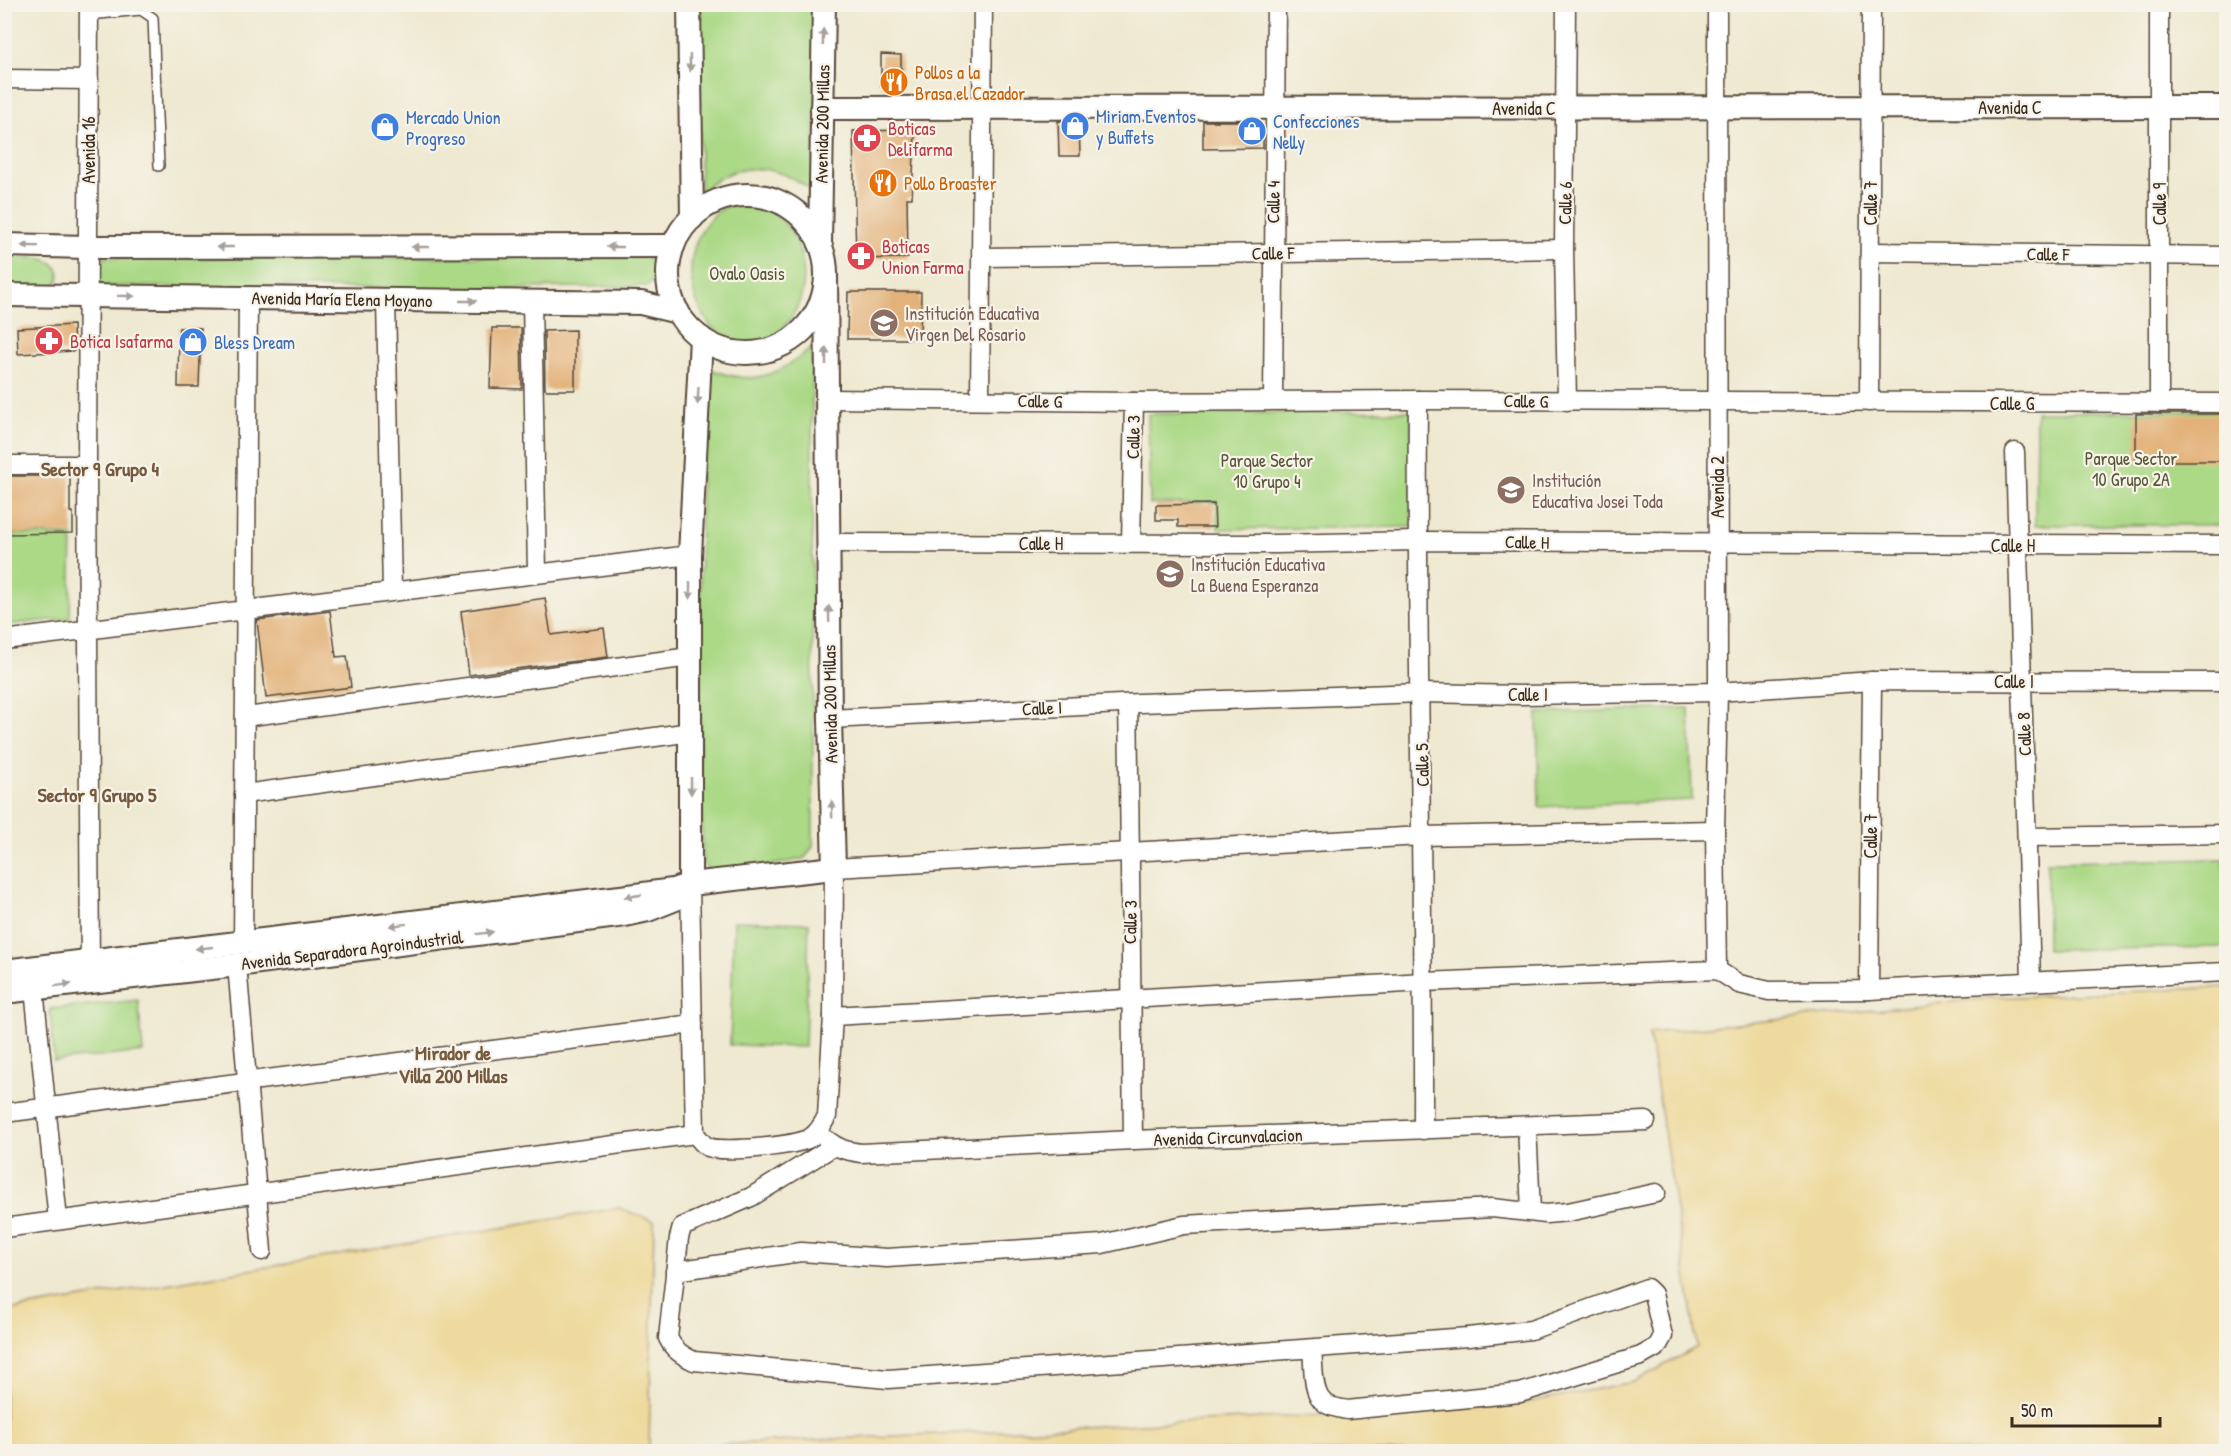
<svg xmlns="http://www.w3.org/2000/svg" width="2231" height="1456" font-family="'Patrick Hand',sans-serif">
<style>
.green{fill:#abd986;stroke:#738252;stroke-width:1.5}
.sand{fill:#eeda9e;stroke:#94825e;stroke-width:1.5}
.building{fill:#e3b27a}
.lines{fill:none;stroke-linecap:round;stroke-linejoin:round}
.service-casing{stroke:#564739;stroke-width:12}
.minor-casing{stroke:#564739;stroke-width:21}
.tertiary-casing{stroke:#564739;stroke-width:26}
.service{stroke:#fff;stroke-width:9}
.minor{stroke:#fff;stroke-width:18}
.tertiary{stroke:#fff;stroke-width:22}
.oneway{fill:#a79f9a}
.labels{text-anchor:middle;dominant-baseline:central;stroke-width:4.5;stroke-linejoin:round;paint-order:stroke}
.food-label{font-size:18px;fill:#c56008;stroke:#f7f3e8;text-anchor:start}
.street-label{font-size:18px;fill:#3b2a1e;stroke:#f7f3e8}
.shop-label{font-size:18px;fill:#366cbe;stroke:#f7f3e8;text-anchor:start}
.health-label{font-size:18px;fill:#be3a42;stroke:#f7f3e8;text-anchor:start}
.park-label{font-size:18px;fill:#575638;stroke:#f7f3e8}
.education-label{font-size:18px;fill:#785e54;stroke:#f7f3e8;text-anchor:start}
.neighbourhood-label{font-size:20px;font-weight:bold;fill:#765a3e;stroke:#f7f3e8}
</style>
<rect width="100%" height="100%" fill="#f7f3e8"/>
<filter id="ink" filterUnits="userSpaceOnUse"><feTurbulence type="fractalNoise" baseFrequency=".0167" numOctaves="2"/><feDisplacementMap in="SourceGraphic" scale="12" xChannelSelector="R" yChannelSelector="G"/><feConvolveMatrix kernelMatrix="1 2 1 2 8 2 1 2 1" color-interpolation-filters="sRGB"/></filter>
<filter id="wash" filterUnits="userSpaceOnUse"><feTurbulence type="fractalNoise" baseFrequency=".008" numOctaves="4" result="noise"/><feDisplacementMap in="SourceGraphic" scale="24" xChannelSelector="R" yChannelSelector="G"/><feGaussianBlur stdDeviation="1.35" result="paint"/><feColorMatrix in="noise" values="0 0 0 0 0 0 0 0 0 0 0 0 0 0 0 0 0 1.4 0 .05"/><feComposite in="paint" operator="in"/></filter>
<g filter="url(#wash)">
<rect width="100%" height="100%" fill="#efe9d1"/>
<g class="green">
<path d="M700,5H815V193C779,164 734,157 700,194Z"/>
<path d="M749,202C801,214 821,282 787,323C732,390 662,290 704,227C715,210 728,203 749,202Z"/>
<path d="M646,256C658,265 660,279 646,286L457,289L95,286L97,262L103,258Z"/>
<path d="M5,258C21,258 50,253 58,270C62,277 57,283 52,287L5,289Z"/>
<path d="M812,348L813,846L805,858L721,877L709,873L703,863L700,750L701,365C748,387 772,380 812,348Z"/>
<path d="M1411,411L1412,527L1218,529L1217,502L1150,504L1148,414Z"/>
<path d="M2226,411V525H2035L2036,412Z"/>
<path d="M5,534L72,535L70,618L5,625Z"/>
<path d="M1689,708L1692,800L1539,807L1537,713Z"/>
<path d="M2224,859L2225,947L2047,950V862Z"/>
<path d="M734,921L809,923L805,1047L730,1045Z"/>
<path d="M138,1000L143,1052L54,1061L50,1009Z"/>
</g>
<path class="sand" d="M2226,987V1451L5,1452V1311L619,1208L654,1221L649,1448L1508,1406L1634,1382L1697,1347L1649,1033L1991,998Z"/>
<g id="blocks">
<g class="building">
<path d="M881,54L901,55V87H881Z"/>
<path d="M1058,121H1079L1080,156H1059Z"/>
<path d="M1203,121H1257L1263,128V148L1203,149Z"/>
<path d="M915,130L912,198H907L908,258L856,259L853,131Z"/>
<path d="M848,292H921L920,339H847Z"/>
<path d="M73,325L74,351L18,354L17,328Z"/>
<path d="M179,328H201L199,387H178Z"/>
<path d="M492,328H521L522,389L490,388Z"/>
<path d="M575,330V390H547L545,389L544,331Z"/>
<rect x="2136" y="414" width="90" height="47"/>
<path d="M6,476H70V512H73V533L7,534Z"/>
<path d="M1214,504L1215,527H1178V520H1156V505Z"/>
<path d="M545,598L551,635L604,628L608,657L469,675L461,611Z"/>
<path d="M330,611L336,657L347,656L351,687L266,698L257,620Z"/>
</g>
</g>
</g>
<g filter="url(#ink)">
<use href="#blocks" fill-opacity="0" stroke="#564739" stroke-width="1.5"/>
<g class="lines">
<g class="service-casing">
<path id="service" d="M89,15L141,10L153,18L159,166"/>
</g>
<g class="minor-casing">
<g id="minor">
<path d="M89,4L87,465L90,974"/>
<path d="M1566,4L1564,249L1567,401"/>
<path d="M4,79L89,80"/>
<path d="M1870,252L2226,256"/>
<path d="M982,257L1564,249"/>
<path d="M386,300L392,591"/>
<path d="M532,301L537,573"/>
<path d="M826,399L1134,402L1418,400L2226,403"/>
<path d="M980,400L983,4"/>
<path d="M1273,400L1276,4"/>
<path d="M1418,400C1416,643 1424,887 1423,1130"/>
<path d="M1869,402L1871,4"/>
<path d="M2159,403V4"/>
<path d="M2015,452L2031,981"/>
<path d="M4,465H87"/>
<path d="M828,543L1276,544L1417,541L2226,545"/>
<path d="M1131,543L1134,402"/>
<path d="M4,640L690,555"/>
<path d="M1128,704C1131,849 1130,994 1133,1140"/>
<path d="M245,717L690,657"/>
<path d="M830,719L1140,703L1421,693L1522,695L1718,692L1872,681L2226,682"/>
<path d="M244,794L691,732"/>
<path d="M2027,837L2226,834"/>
<path d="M690,884L695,1134"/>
<path d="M243,944L248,299"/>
<path d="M237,965L262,1251"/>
<path d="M1717,970L1715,830L1718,692L1717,4"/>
<path d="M34,989L58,1220"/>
<path d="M1869,990L1872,681"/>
<path d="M833,1016L1424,982L1717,970L1739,984L1769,991L1869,990L2226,972"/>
<path d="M4,1113L693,1024"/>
<path d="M1527,1126L1531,1211"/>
<path d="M695,1134C699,1138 703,1145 708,1147C723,1153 796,1146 810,1138C818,1133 823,1124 827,1116L833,1016L834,868L1422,836L1715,830"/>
<path d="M827,1140C838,1149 847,1151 861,1153L1133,1140L1646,1121"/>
<path d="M834,1146L751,1197L682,1227L679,1238L668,1338C674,1350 681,1355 694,1361L888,1379L1468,1337L1531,1330L1647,1288L1653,1294L1663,1336L1657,1347L1641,1356L1520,1393L1347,1410C1340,1408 1331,1408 1325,1403C1311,1394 1314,1364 1312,1349"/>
<path d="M4,1228L695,1134"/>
<path d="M675,1271L801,1252L887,1258L1102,1244L1184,1225L1492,1208L1546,1214L1568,1212L1656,1193"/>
</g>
</g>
<g class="tertiary-casing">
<g id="tertiary">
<path d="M689,4L692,218"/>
<path d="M822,108L2226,107"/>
<circle cx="747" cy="274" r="79"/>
<path d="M820,243L824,4"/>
<path d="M4,245L88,247L673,246"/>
<path d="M4,295L641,303L678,312"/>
<path d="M690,884V555L701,338"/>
<path d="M4,971L629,896L673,890L690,884L834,868L830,719L826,276"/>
<path d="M4,992L237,965L625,915L648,910L678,898"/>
</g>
</g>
<use href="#service" class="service"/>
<use href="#minor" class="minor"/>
<use href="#tertiary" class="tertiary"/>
</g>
<defs><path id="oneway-solid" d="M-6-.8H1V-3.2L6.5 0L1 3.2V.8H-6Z" transform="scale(1.5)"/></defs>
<g class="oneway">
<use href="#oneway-solid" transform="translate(823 37) rotate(-89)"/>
<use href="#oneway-solid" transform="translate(690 63) rotate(89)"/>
<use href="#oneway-solid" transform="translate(30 246) rotate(-179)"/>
<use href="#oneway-solid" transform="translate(225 247) rotate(180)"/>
<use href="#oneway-solid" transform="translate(420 247) rotate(180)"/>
<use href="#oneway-solid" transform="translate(615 247) rotate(180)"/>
<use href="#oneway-solid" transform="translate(126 296) rotate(1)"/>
<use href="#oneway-solid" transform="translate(468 301)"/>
<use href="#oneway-solid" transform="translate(826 356) rotate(-90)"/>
<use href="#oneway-solid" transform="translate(698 396) rotate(93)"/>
<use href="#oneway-solid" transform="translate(690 591) rotate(90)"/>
<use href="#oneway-solid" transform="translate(829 614) rotate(-91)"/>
<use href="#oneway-solid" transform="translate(691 786) rotate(90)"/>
<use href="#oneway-solid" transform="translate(832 809) rotate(-91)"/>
<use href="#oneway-solid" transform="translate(633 896) rotate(172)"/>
<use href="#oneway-solid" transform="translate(398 925) rotate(173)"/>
<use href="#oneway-solid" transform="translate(485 933) rotate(-7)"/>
<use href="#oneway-solid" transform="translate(204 948) rotate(174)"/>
<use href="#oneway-solid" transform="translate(63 985) rotate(-7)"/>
</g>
</g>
<defs>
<g id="restaurant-disc" transform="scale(1.5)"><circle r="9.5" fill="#e8710a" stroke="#f7f3e8"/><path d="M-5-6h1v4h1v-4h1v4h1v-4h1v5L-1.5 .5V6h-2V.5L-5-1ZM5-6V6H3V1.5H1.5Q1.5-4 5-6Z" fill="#fff"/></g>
<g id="shop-disc" transform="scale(1.5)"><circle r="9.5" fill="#3f7fe0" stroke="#f7f3e8"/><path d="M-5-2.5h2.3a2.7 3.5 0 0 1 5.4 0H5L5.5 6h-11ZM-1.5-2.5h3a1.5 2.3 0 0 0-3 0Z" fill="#fff"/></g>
<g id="pharmacy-disc" transform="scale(1.5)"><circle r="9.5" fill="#e0444e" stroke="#f7f3e8"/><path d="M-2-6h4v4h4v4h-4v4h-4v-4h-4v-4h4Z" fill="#fff"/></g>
<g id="school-disc" transform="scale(1.5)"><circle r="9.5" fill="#8d6e63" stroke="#f7f3e8"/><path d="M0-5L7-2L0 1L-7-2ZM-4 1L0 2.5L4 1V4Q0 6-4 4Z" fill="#fff"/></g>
</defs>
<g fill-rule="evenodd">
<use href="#restaurant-disc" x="894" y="82"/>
<use href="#shop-disc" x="1075" y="126"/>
<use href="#shop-disc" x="385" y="127"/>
<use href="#shop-disc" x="1252" y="131"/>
<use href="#pharmacy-disc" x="867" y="138"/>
<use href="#restaurant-disc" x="883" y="183"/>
<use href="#pharmacy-disc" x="861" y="256"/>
<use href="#school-disc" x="884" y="323"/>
<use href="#pharmacy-disc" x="49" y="341"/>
<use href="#shop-disc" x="193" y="342"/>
<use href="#school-disc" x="1511" y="490"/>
<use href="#school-disc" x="1170" y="574"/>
</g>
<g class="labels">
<g class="food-label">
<text x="915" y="72">Pollos a la<tspan x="915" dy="21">Brasa el Cazador</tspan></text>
<text x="904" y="183">Pollo Broaster</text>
</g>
<g class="street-label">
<text x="2010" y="107">Avenida C</text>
<text x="1524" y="108">Avenida C</text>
<text transform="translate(822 124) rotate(-89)">Avenida 200 Millas</text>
<text transform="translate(88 150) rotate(-90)">Avenida 16</text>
<text transform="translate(1273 202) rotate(-89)">Calle 4</text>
<text transform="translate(1565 203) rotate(-89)">Calle 6</text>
<text transform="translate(1870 203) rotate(-90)">Calle 7</text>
<text transform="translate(2159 204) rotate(-90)">Calle 9</text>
<text transform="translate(1273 253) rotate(-1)">Calle F</text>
<text transform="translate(2048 254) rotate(1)">Calle F</text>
<text transform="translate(342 299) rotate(1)">Avenida María Elena Moyano</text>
<text transform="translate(1040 401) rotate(1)">Calle G</text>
<text transform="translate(1526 401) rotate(1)">Calle G</text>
<text x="2012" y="403">Calle G</text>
<text transform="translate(1133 437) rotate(-89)">Calle 3</text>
<text transform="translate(1717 487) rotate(-90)">Avenida 2</text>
<text transform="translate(1527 542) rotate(1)">Calle H</text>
<text x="1041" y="543">Calle H</text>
<text x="2013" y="545">Calle H</text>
<text x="2014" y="681">Calle I</text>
<text x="1528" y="694">Calle I</text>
<text transform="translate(830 704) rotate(-91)">Avenida 200 Millas</text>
<text transform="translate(1042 708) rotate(-3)">Calle I</text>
<text transform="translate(2024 734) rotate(-92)">Calle 8</text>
<text transform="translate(1422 765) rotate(-91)">Calle 5</text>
<text transform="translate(1870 836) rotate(-90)">Calle 7</text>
<text transform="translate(1130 922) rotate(-89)">Calle 3</text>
<text transform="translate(352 950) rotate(-7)">Avenida Separadora Agroindustrial</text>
<text transform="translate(1228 1137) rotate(-2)">Avenida Circunvalacion</text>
</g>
<g class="shop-label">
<text x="1096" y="116">Miriam Eventos<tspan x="1096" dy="21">y Buffets</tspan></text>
<text x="406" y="117">Mercado Union<tspan x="406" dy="21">Progreso</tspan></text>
<text x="1273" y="121">Confecciones<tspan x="1273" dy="21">Nelly</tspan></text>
<text x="214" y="342">Bless Dream</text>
</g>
<g class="health-label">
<text x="888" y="128">Boticas<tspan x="888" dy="21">Delifarma</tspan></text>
<text x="882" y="246">Boticas<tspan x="882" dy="21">Union Farma</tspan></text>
<text x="70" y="341">Botica Isafarma</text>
</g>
<g class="park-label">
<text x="747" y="273">Ovalo Oasis</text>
<text x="2131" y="458">Parque Sector<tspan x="2131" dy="21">10 Grupo 2A</tspan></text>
<text x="1267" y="460">Parque Sector<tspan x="1267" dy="21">10 Grupo 4</tspan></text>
</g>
<g class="education-label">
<text x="905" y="313">Institución Educativa<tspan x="905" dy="21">Virgen Del Rosario</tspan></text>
<text x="1532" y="480">Institución<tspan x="1532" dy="21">Educativa Josei Toda</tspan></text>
<text x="1191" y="564">Institución Educativa<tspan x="1191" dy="21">La Buena Esperanza</tspan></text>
</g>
<g class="neighbourhood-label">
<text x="100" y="468">Sector 9 Grupo 4</text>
<text x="97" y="794">Sector 9 Grupo 5</text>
<text x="453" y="1052">Mirador de<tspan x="453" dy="23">Villa 200 Millas</tspan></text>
</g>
</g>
<rect width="2231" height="1456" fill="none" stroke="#f7f3e8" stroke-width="24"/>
<path d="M2012 1417v9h148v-9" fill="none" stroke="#3b2a1e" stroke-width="3"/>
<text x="2021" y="1417" font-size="18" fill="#3b2a1e" stroke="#f7f3e8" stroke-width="4.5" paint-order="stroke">50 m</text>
</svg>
